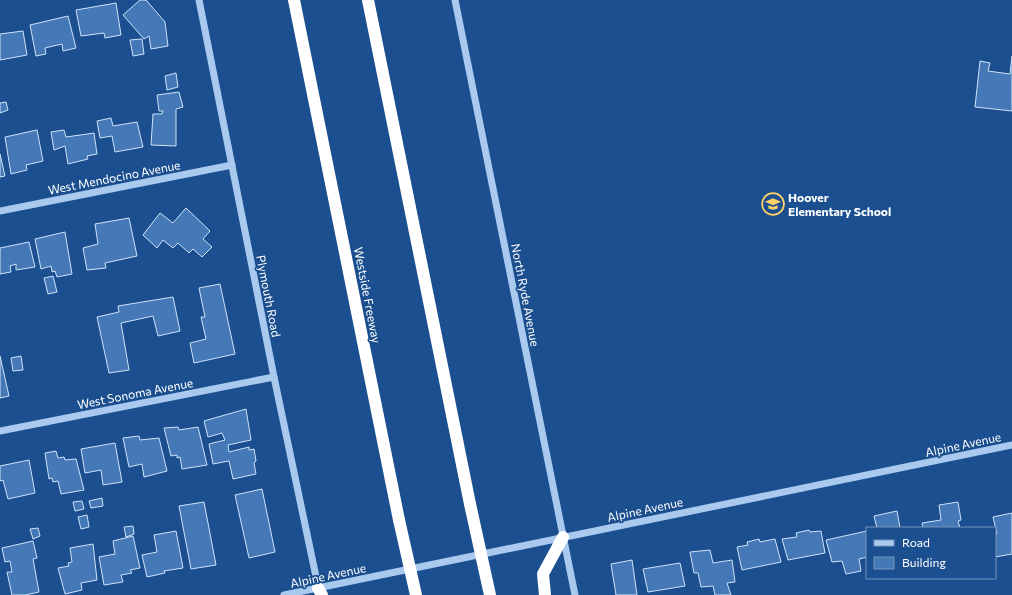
<svg xmlns="http://www.w3.org/2000/svg" width="1012" height="595" font-family="Commissioner,sans-serif">
<style>
.building{fill:#4478b7;stroke:#cfe3fa}
.lines{fill:none;stroke-linecap:round;stroke-linejoin:round}
.minor{stroke:#a9c9ee;stroke-width:7}
.highway{stroke:#fff;stroke-width:12}
.highway-bridge{stroke:#fff;stroke-width:12}
.labels{text-anchor:middle;dominant-baseline:central;stroke-width:3.5;stroke-linejoin:round;paint-order:stroke}
.street-label{font-size:12px;fill:#fff;stroke:#1b4f8f}
.poi-label{font-size:12px;font-weight:bold;fill:#fff;stroke:#1b4f8f;text-anchor:start}
</style>
<rect width="100%" height="100%" fill="#1b4f8f"/>
<g class="building">
<path d="M140,0H146L165,22L168,46L151,49L149,36L144,39L123,15Z"/>
<path d="M116,3L121,35L105,38L104,33L81,36L76,10Z"/>
<path d="M68,16L76,48L63,51L62,44L45,48L46,54L36,56L30,25Z"/>
<path d="M23,31L27,55L0,60V34Z"/>
<path d="M142,39L144,54L133,56L130,40Z"/>
<path d="M1012,56V111L975,107L980,61L990,63L988,71L1010,74Z"/>
<path d="M176,73L178,87L167,90L165,76Z"/>
<path d="M179,92L183,107L176,109V146L151,145L153,114H162L163,111H159L157,95Z"/>
<path d="M6,102L8,110L0,113V103Z"/>
<path d="M111,118L113,126L137,122L143,147L115,152L112,136L100,138L97,121Z"/>
<path d="M37,130L43,161L26,165L27,170L11,174L5,137Z"/>
<path d="M64,130L66,137L94,133L97,154L87,156L88,159L68,164L65,146L54,150L51,132Z"/>
<path d="M0,154L5,176L0,177Z"/>
<path d="M186,208L210,231L203,239L212,247L202,257L193,249L189,253L178,243L173,248L163,240L157,248L143,235L160,213L173,223Z"/>
<path d="M129,218L137,256L105,263L106,268L87,270L83,248L98,244L95,224Z"/>
<path d="M65,232L72,274L57,277L55,271L52,272L51,266L41,269L35,239Z"/>
<path d="M29,242L35,267L16,270V264L10,266L11,272L0,274V248Z"/>
<path d="M53,276L57,292L48,294L44,278Z"/>
<path d="M220,284L235,354L194,363L190,343L206,339L201,317H205L199,288Z"/>
<path d="M173,297L180,331L158,336L153,316L121,323L129,370L109,373L97,317L119,312L118,306Z"/>
<path d="M0,356L9,396L0,398Z"/>
<path d="M21,356L23,370L13,371L11,358Z"/>
<path d="M246,409L251,440L228,445L229,452L249,447V450L254,449L256,461L254,463L256,474L233,479L229,461L213,464L209,444L225,440L222,433L208,437L204,421Z"/>
<path d="M178,427L179,430L198,427L207,465L182,469L180,457L177,458V455L171,456L164,428Z"/>
<path d="M139,436L140,440L159,438L167,471L144,477L142,464L129,467L123,438Z"/>
<path d="M115,443L122,482L103,485L101,470L85,473L81,449Z"/>
<path d="M56,451L58,458L64,457L65,460L76,459L84,490L61,494L58,481L53,482L52,478L49,479L45,453Z"/>
<path d="M29,460L35,493L8,499L3,480L0,481V466Z"/>
<path d="M262,489L275,552L249,558L235,495Z"/>
<path d="M102,498L103,506L91,508L89,501Z"/>
<path d="M82,501L84,509L75,511L73,502Z"/>
<path d="M204,502L216,565L191,569L179,506Z"/>
<path d="M958,502L961,520L958,521L960,528H923L922,523L941,520L939,505Z"/>
<path d="M897,511L900,528H877L874,516Z"/>
<path d="M1012,513V554L995,557V535L997,534L993,517Z"/>
<path d="M87,515L89,527L81,529L78,517Z"/>
<path d="M133,526L134,534L126,537L124,527Z"/>
<path d="M38,528L40,536L33,539L30,529Z"/>
<path d="M809,530L810,532L821,531L825,553L788,560L782,539L797,537L796,533Z"/>
<path d="M176,531L183,568L164,571L165,573L147,577L142,555L157,552L154,535Z"/>
<path d="M867,531V557L859,559L861,571L846,574L842,561L832,562L826,540Z"/>
<path d="M133,536L140,568L130,570L132,573L121,575L123,582L104,585L99,557L115,554L113,541Z"/>
<path d="M759,539L760,542L775,539L781,562L742,570L737,547L748,545L747,542Z"/>
<path d="M33,541L37,558L33,559L39,592L25,595H12L7,572H12L10,561L5,562L2,548Z"/>
<path d="M93,544L97,580L81,583L82,590L65,594L58,568L69,566L68,563L72,562L70,548Z"/>
<path d="M710,550L713,563L732,560L735,582L727,583L731,595H715L713,586L701,587L698,573H694L690,552Z"/>
<path d="M632,560L637,595H616L611,564Z"/>
<path d="M680,563L685,586L648,592L643,569Z"/>
</g>
<g class="lines">
<g class="minor">
<path d="M199,0L274,377L319,591"/>
<path d="M455,0L575,595"/>
<path d="M0,211L232,165"/>
<path d="M0,431L274,377"/>
<path d="M284,595L1012,445"/>
</g>
<g class="highway">
<path d="M294,0L399,520"/>
<path d="M368,0L470,504"/>
<path d="M318,588L322,595"/>
<path d="M545,595L543,574L563,537"/>
</g>
<g class="highway-bridge">
<path d="M470,504L490,595"/>
<path d="M399,520L416,595"/>
</g>
</g>
<defs>
<g id="school-ring" transform="scale(1.15)"><circle r="9.5" fill="#1b4f8f" stroke="#ffd166" stroke-width="1.5"/><path d="M0-5L7-2L0 1L-7-2ZM-4 1L0 2.5L4 1V4Q0 6-4 4Z" fill="#ffd166"/></g>
</defs>
<g fill-rule="evenodd">
<use href="#school-ring" x="773" y="204"/>
</g>
<g class="labels">
<g class="street-label">
<text transform="translate(114 177) rotate(-11)">West Mendocino Avenue</text>
<text transform="translate(368 295) rotate(79)">Westside Freeway</text>
<text transform="translate(526 295) rotate(79)">North Ryde Avenue</text>
<text transform="translate(269 296) rotate(79)">Plymouth Road</text>
<text transform="translate(135 393) rotate(-11)">West Sonoma Avenue</text>
<text transform="translate(963 444) rotate(-12)">Alpine Avenue</text>
<text transform="translate(645 509) rotate(-12)">Alpine Avenue</text>
<text transform="translate(328 575) rotate(-12)">Alpine Avenue</text>
</g>
<g class="poi-label">
<text x="788" y="197">Hoover<tspan x="788" dy="14">Elementary School</tspan></text>
</g>
</g>
<rect x="866" y="527" width="130" height="52" fill="#1b4f8f" stroke="#7695bc"/>
<rect x="874" y="540" width="20" height="6" fill="#a9c9ee" stroke="#7695bc"/>
<text x="902" y="547" font-size="12" fill="#ffffff">Road</text>
<rect x="874" y="557" width="20" height="12" fill="#4478b7" stroke="#7695bc"/>
<text x="902" y="567" font-size="12" fill="#ffffff">Building</text>
</svg>
